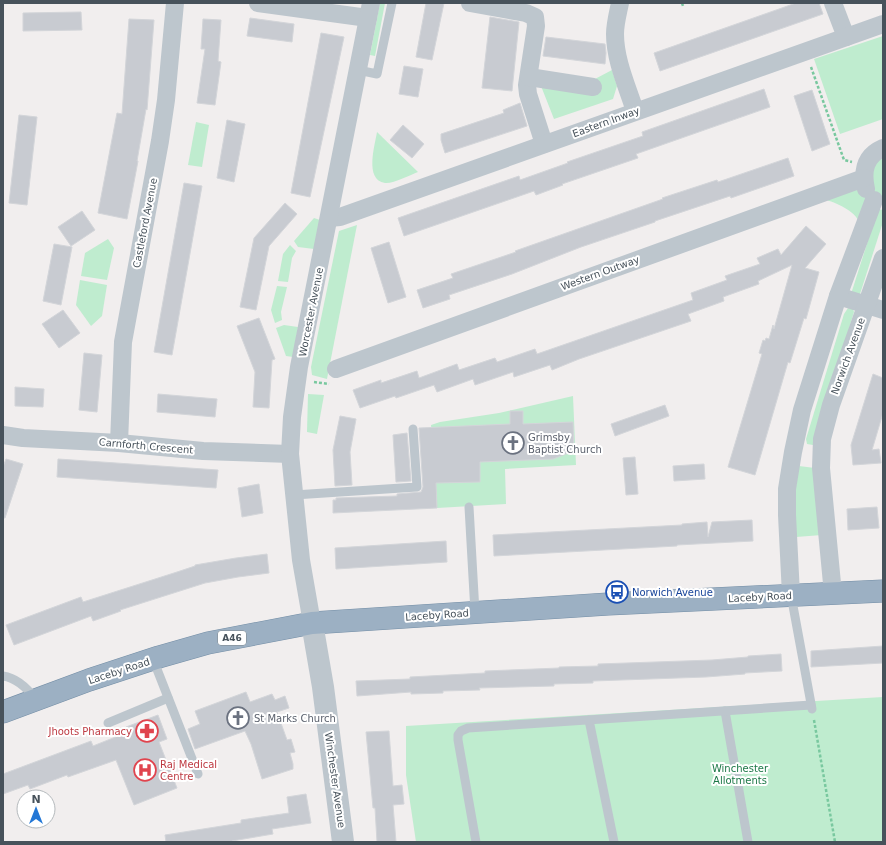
<svg xmlns="http://www.w3.org/2000/svg" width="886" height="845" font-family="'DejaVu Sans',sans-serif">
<style>
.green{fill:#bfeccf}
.building{fill:#c8cbd1;stroke:#d3d5d9}
.lines{fill:none;stroke-linecap:round;stroke-linejoin:round}
.trunk-casing{stroke:#748ea6;stroke-width:23}
.path{stroke:#79c89f;stroke-width:2.5;stroke-dasharray:3 2;stroke-linecap:butt}
.service{stroke:#bdc6cd;stroke-width:9}
.minor{stroke:#bdc6cd;stroke-width:18}
.tertiary{stroke:#bdc6cd;stroke-width:22}
.trunk{stroke:#9cb0c3;stroke-width:22}
.labels{text-anchor:middle;dominant-baseline:central;stroke-width:4;stroke-linejoin:round;paint-order:stroke}
.shield{fill:#fff;stroke:#7e868c;stroke-width:1}
.shield-label{font-size:9px;font-weight:bold;fill:#47525b}
.street-label{font-size:10px;fill:#47525b;stroke:#fff}
.worship-label{font-size:10px;fill:#5b616d;stroke:#fff;text-anchor:start}
.transit-label{font-size:10px;fill:#164399;stroke:#fff;text-anchor:start}
.health-label{font-size:10px;fill:#be3a42;stroke:#fff;text-anchor:end}
.park-label{font-size:10px;fill:#1c7847;stroke:#fff}
</style>
<rect width="100%" height="100%" fill="#f1eeee"/>
<g class="green">
<path d="M380,3H385L375,56L370,55Z"/>
<path d="M883,36V119L840,134L814,59Z"/>
<path d="M612,70L617,86L613,99L554,119L541,86L593,80Z"/>
<path d="M196,122L209,125L202,167L188,165Z"/>
<path d="M377,132L418,172C410,175 393,184 385,183C364,180 375,145 377,132Z"/>
<path d="M883,153V199L874,192L870,169Z"/>
<path d="M860,187L867,194L860,223C854,210 837,203 823,199Z"/>
<path d="M878,209L883,210V222L860,294H851Z"/>
<path d="M314,218L320,220L314,249L298,247L294,241Z"/>
<path d="M357,225L327,379L312,375L311,367L339,231Z"/>
<path d="M108,239L114,248L107,280L81,276L85,253Z"/>
<path d="M290,245L296,251L292,258L288,282L278,281L283,254Z"/>
<path d="M80,280L107,285L102,316L91,326L76,305Z"/>
<path d="M277,286L287,287L281,312L282,320L275,323L271,310Z"/>
<path d="M848,308L853,309L854,312L813,445L807,444L806,439L844,314Z"/>
<path d="M284,325L298,327L293,357L286,356L276,328Z"/>
<path d="M308,394L324,395L317,434L307,432Z"/>
<path d="M573,396L576,465L505,469L506,504L437,508L431,425L440,422L499,413Z"/>
<path d="M799,466L815,468L822,535L796,537L794,500Z"/>
<path d="M883,697V842H416L406,775V726Z"/>
</g>
<g class="building">
<path d="M426,3H444L432,60L416,57Z"/>
<path d="M796,3H819L823,14L660,71L654,53Z"/>
<path d="M81,12L82,30L23,31V13Z"/>
<path d="M490,17L519,22L512,91L482,88Z"/>
<path d="M250,18L294,24L292,42L247,36Z"/>
<path d="M129,19L154,20L147,110L146,109L137,161H138L127,219L98,213L117,113L122,114Z"/>
<path d="M203,19L221,20L218,61L221,62L215,105L197,103L205,49H201Z"/>
<path d="M321,33L344,37L310,197L291,193Z"/>
<path d="M546,37L605,44L606,53L605,64L543,56Z"/>
<path d="M404,66L423,69L418,97L399,94Z"/>
<path d="M764,89L770,107L636,154L638,158L562,184L563,185L536,195L534,191L404,236L398,218L519,176L520,180L568,163L567,162L643,136L642,132Z"/>
<path d="M812,90L830,144L812,151L794,96Z"/>
<path d="M520,103L527,126L445,153L441,140V134L504,113L503,110Z"/>
<path d="M19,115L37,117L27,205L9,203Z"/>
<path d="M227,120L245,124L234,182L217,178Z"/>
<path d="M403,125L424,144L412,158L390,140Z"/>
<path d="M788,158L794,176L731,198L730,196L655,221V222L581,247L512,274L449,295L450,299L423,308L417,290L453,278L451,274L516,252L515,251L663,199L662,198L717,180L718,182Z"/>
<path d="M184,183L202,186L172,355L154,352Z"/>
<path d="M285,203L297,214L269,246L256,310L240,307L254,238Z"/>
<path d="M82,211L95,230L71,246L58,227Z"/>
<path d="M806,226L826,244L805,268L819,272L806,319L804,318L790,363L788,362L755,475L728,467L762,354L759,353L763,340L765,341L766,338L769,339L773,325L774,329L792,265L758,281L759,284L723,297L724,301L688,314L691,321L579,359L552,370L550,365L514,377L513,372L475,385L473,379L437,392L434,385L396,398L395,396L360,408L353,390L381,380V383L417,371L419,378L457,364L459,370L495,358L497,362L535,349L537,354L693,300L691,293L727,280L725,276L760,264L757,258L778,249L781,255Z"/>
<path d="M389,242L406,297L388,303L371,248Z"/>
<path d="M54,244L72,247L61,305L43,301Z"/>
<path d="M63,310L80,333L59,348L42,324Z"/>
<path d="M259,318L275,359L272,360L269,408L253,407L255,372L237,326Z"/>
<path d="M84,353L102,355L97,412L79,410Z"/>
<path d="M873,374L883,378V413L872,450L879,449L881,463L853,465L851,445Z"/>
<path d="M15,387L44,389L43,407L15,406Z"/>
<path d="M158,394L217,399L215,417L157,412Z"/>
<path d="M665,405L669,416L615,436L611,424Z"/>
<path d="M510,411H523V424L573,422L574,451L553,459L480,462V482L436,483L437,508L333,513V500H336V498L397,496V494L421,492L423,487L419,428L510,424Z"/>
<path d="M340,416L356,419L350,452L352,485L335,486L333,450Z"/>
<path d="M407,433L411,481L396,482L393,435Z"/>
<path d="M635,457L638,494L626,495L623,458Z"/>
<path d="M6,459L23,464L5,518H3V467Z"/>
<path d="M58,459L218,470L216,488L57,477Z"/>
<path d="M704,464L705,479L674,481L673,466Z"/>
<path d="M259,484L263,513L242,517L238,488Z"/>
<path d="M877,507L879,528L848,530L847,509Z"/>
<path d="M752,520L753,541L677,545V546L494,556L493,535L682,525V524L707,522L708,537L712,522Z"/>
<path d="M446,541L447,562L336,569L335,548Z"/>
<path d="M267,554L269,573L238,577L205,583L120,610L121,611L93,621L91,616L14,645L6,625L81,597L83,602L177,572L195,566V565L236,558Z"/>
<path d="M883,646V663L811,667V651Z"/>
<path d="M781,654L782,671L745,673V674L706,677L593,681V683L554,684V686L479,688L480,690L443,691V693L411,694V692L357,696L356,681L410,679V677L485,673V671L559,668V667L598,666V664L712,660L748,657V656Z"/>
<path d="M246,692L250,702L272,694L275,700L285,696L289,708L277,712L287,740L291,739L295,752L290,753L293,764V769L262,779L251,744L245,731L195,749L188,729L200,724L195,711Z"/>
<path d="M158,715L167,739L159,742L177,788L134,805L116,760L68,777L67,775L30,789L28,785L3,794V774L91,741L93,746L128,732L126,727Z"/>
<path d="M389,731L393,786L402,785L404,804L393,805L396,842H377L375,808H373L366,732Z"/>
<path d="M306,794L311,823L272,829L273,834L232,841V842H166L165,835L241,823V820L289,813L287,797Z"/>
</g>
<g class="lines">
<g class="trunk-casing">
<path id="trunk" d="M3,712L89,680L159,657L208,643L312,623L608,604L883,591"/>
</g>
<g class="path">
<path d="M682,3L683,6"/>
<path d="M811,67L844,160L852,162"/>
<path d="M314,382L329,384"/>
<path d="M814,720L835,842"/>
</g>
<g class="service">
<path d="M358,70L377,74L392,3"/>
<path d="M294,495L417,487L413,429"/>
<path d="M469,507L475,612"/>
<path d="M791,595L812,709"/>
<path d="M153,659L198,774"/>
<path d="M3,676C17,678 28,689 36,700"/>
<path d="M725,711L748,842"/>
<path d="M589,720L614,842"/>
<path d="M108,723L168,698"/>
<path d="M476,842L458,740V735L461,731L468,728L811,705"/>
</g>
<g class="minor">
<path d="M258,3L368,18"/>
<path d="M470,3L526,13L535,17L536,26L527,85L528,94L544,144"/>
<path d="M620,3C618,13 615,24 615,34C615,60 627,86 635,111"/>
<path d="M833,3L846,37"/>
<path d="M529,77L593,87"/>
<path d="M866,189C862,171 865,156 883,148"/>
<path d="M329,218L340,217L883,24"/>
<path d="M838,296L883,310"/>
<path d="M336,369L864,178"/>
<path d="M3,435L23,438L119,443L203,451L290,454"/>
<path d="M119,443L123,342L160,141L166,100L175,3"/>
<path d="M833,594L821,468L822,439L831,405L883,258"/>
<path d="M791,595L787,515V489L793,452L802,410L838,296L874,200"/>
<path d="M312,623L301,560L290,454L292,417L299,367L371,3"/>
</g>
<path class="tertiary" d="M312,623L323,687L343,842"/>
<use href="#trunk" class="trunk"/>
</g>
<defs>
<g id="church-ring" transform="scale(1.15)"><circle r="9.5" fill="#fff" stroke="#6b7280" stroke-width="1.5"/><path d="M-1.2-6h2.4v3.5h3.3v2.4h-3.3V6h-2.4V-.1h-3.3v-2.4h3.3Z" fill="#6b7280"/></g>
<g id="bus-ring" transform="scale(1.15)"><circle r="9.5" fill="#fff" stroke="#1a4fb4" stroke-width="1.5"/><path d="M-5-6H5V4H4V6H2V4H-2V6H-4V4H-5ZM-3.5-4V0h7V-4ZM-3.5 1.2v1.5H-2V1.2ZM2 1.2v1.5H3.5V1.2Z" fill="#1a4fb4"/></g>
<g id="pharmacy-ring" transform="scale(1.15)"><circle r="9.5" fill="#fff" stroke="#e0444e" stroke-width="1.5"/><path d="M-2-6h4v4h4v4h-4v4h-4v-4h-4v-4h4Z" fill="#e0444e"/></g>
<g id="hospital-ring" transform="scale(1.15)"><circle r="9.5" fill="#fff" stroke="#e0444e" stroke-width="1.5"/><path d="M-5-5h3v3.5h4V-5h3V5h-3V1.5h-4V5h-3Z" fill="#e0444e"/></g>
</defs>
<g fill-rule="evenodd">
<use href="#church-ring" x="513" y="443"/>
<use href="#bus-ring" x="617" y="592"/>
<use href="#church-ring" x="238" y="718"/>
<use href="#pharmacy-ring" x="147" y="731"/>
<use href="#hospital-ring" x="145" y="770"/>
</g>
<g class="labels">
<rect class="shield" x="218" y="631" width="28" height="14" rx="3"/>
<g class="shield-label">
<text x="232" y="638">A46</text>
</g>
<g class="street-label">
<text transform="translate(606 122) rotate(-20)">Eastern Inway</text>
<text transform="translate(145 223) rotate(-79)">Castleford Avenue</text>
<text transform="translate(600 273) rotate(-20)">Western Outway</text>
<text transform="translate(311 312) rotate(-79)">Worcester Avenue</text>
<text transform="translate(848 356) rotate(-70)">Norwich Avenue</text>
<text transform="translate(146 446) rotate(5)">Carnforth Crescent</text>
<text transform="translate(760 597) rotate(-3)">Laceby Road</text>
<text transform="translate(437 615) rotate(-4)">Laceby Road</text>
<text transform="translate(119 671) rotate(-18)">Laceby Road</text>
<text transform="translate(335 780) rotate(82)">Winchester Avenue</text>
</g>
<g class="worship-label">
<text x="528" y="437">Grimsby<tspan x="528" dy="12">Baptist Church</tspan></text>
<text x="254" y="718">St Marks Church</text>
</g>
<g class="transit-label">
<text x="632" y="592">Norwich Avenue</text>
</g>
<g class="health-label">
<text x="132" y="731">Jhoots Pharmacy</text>
<text x="160" y="764" text-anchor="start">Raj Medical<tspan x="160" dy="12">Centre</tspan></text>
</g>
<g class="park-label">
<text x="740" y="768">Winchester<tspan x="740" dy="12">Allotments</tspan></text>
</g>
</g>
<rect width="886" height="845" fill="none" stroke="#47525b" stroke-width="8"/>
<g transform="translate(36 809)"><circle r="19" fill="#ffffff" stroke="#b5babd"/>
<path d="M0-3L7 15L0 10L-7 15Z" fill="#2377d6"/>
<text y="-6" font-size="11" font-weight="bold" text-anchor="middle" fill="#47525b">N</text>
</g>
</svg>
